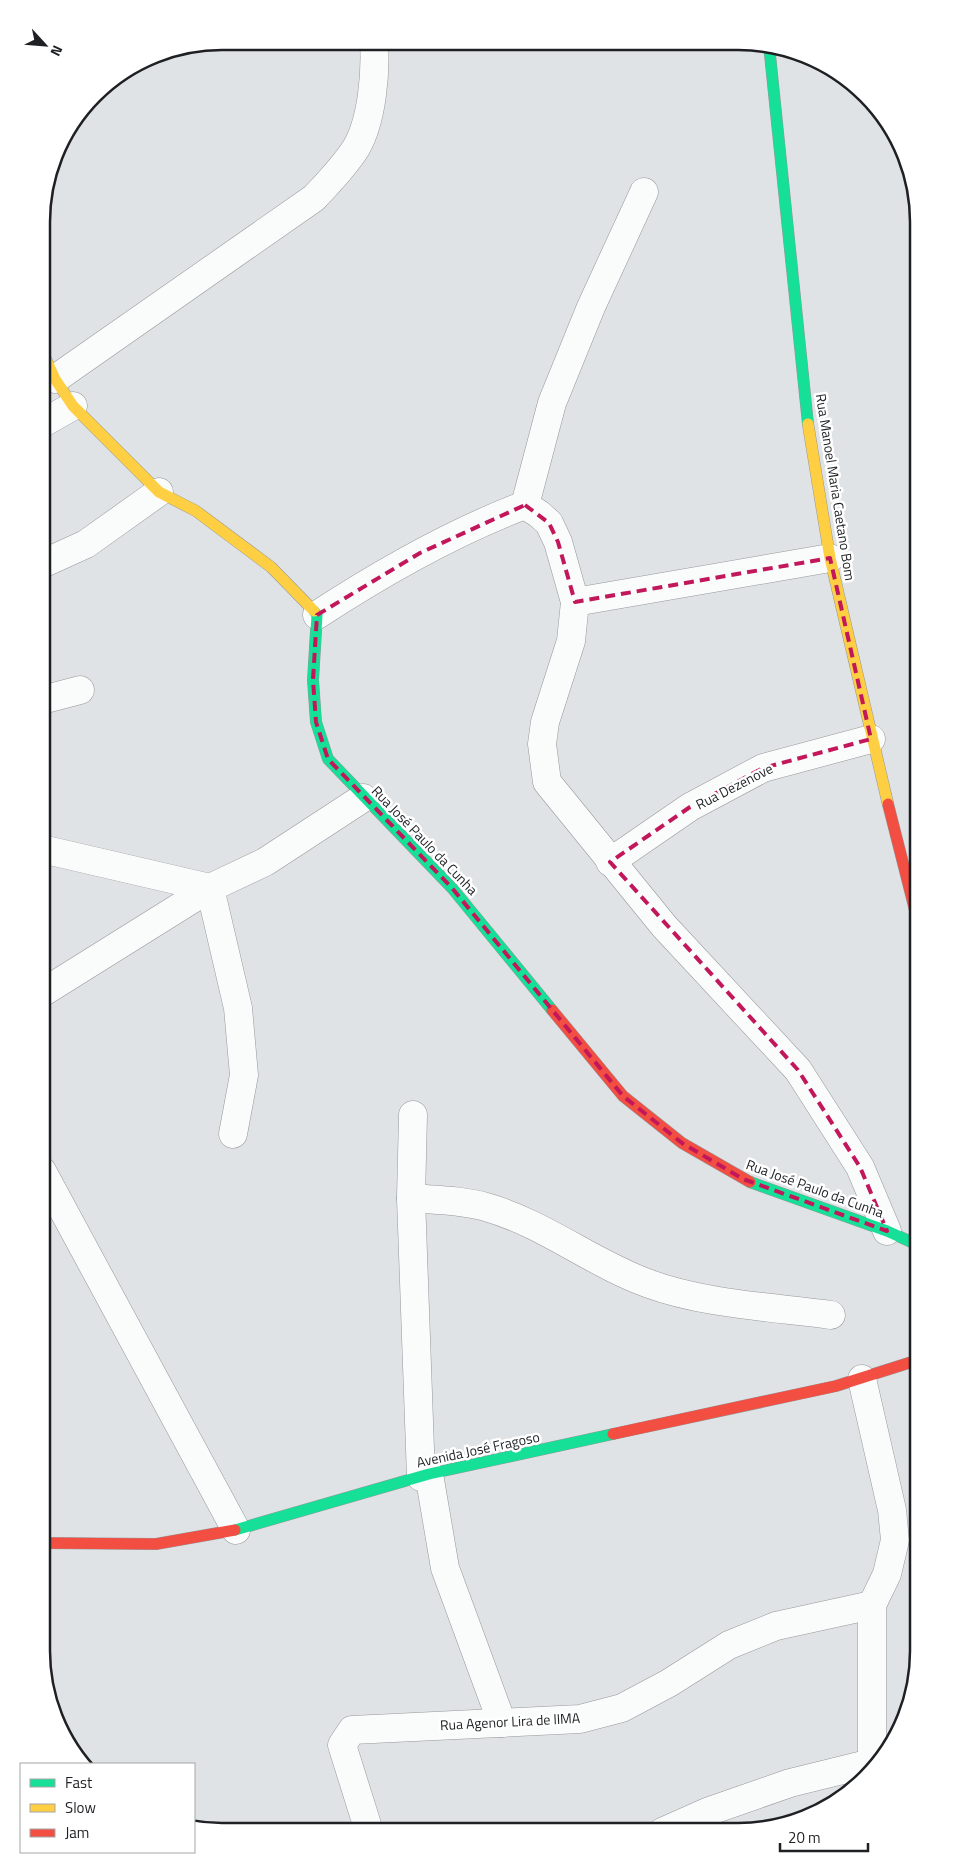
<svg xmlns="http://www.w3.org/2000/svg" width="960" height="1873" font-family="'Titillium Web',sans-serif">
<style>
.lines{fill:none;stroke-linecap:round;stroke-linejoin:round}
.street-casing{stroke:#95989a;stroke-width:29}
.fast-casing{stroke:#95989a;stroke-width:12}
.slow-casing{stroke:#95989a;stroke-width:12}
.jam-casing{stroke:#95989a;stroke-width:12}
.street{stroke:#fafbfb;stroke-width:28}
.fast{stroke:#16e098;stroke-width:11}
.slow{stroke:#ffcf43;stroke-width:11}
.jam{stroke:#f24e42;stroke-width:11}
.marked{fill:none;stroke:#c2185b;stroke-width:4;stroke-dasharray:10 6;stroke-linejoin:round}
.labels{text-anchor:middle;dominant-baseline:central;stroke-width:5;stroke-linejoin:round;paint-order:stroke}
.street-label{font-size:14px;fill:#1e2023;stroke:#fff}
.rim{fill:none;stroke:#1e2023;stroke-width:2.5}
</style>
<rect width="100%" height="100%" fill="#e0e3e6"/>
<g class="lines">
<g class="street-casing">
<g id="street">
<path d="M55,379L314,198C329,182 344,167 356,148C372,121 376,73 374,42"/>
<path d="M43,423L73,406"/>
<path d="M525,505L552,403L591,307L644,192"/>
<path d="M42,564L86,544L159,492"/>
<path d="M575,602L830,558"/>
<path d="M317,615C383,572 451,533 525,505L539,514L549,523L558,542L575,602L571,641L545,722L542,744L547,782L664,926L798,1070L860,1167L887,1231"/>
<path d="M42,700L80,690"/>
<path d="M42,849L210,888L238,1008L244,1075L233,1134"/>
<path d="M610,862L690,807L763,768L871,739"/>
<path d="M42,993L210,888L265,862L363,798"/>
<path d="M413,1115L411,1198L421,1477"/>
<path d="M42,1171L236,1530"/>
<path d="M411,1198C435,1200 462,1200 486,1207C543,1223 592,1263 647,1283C703,1304 771,1307 831,1315"/>
<path d="M862,1379L892,1510L895,1540L887,1574L872,1605V1769"/>
<path d="M429,1474L445,1568L502,1723"/>
<path d="M369,1831L342,1745L352,1730L580,1719L622,1708L669,1683L729,1645L776,1626L872,1605"/>
<path d="M662,1832L707,1812L790,1783L871,1763"/>
</g>
</g>
<g class="fast-casing">
<g id="fast">
<path d="M769,45L808,424"/>
<path d="M314,611L317,615L313,680L316,722L328,759L452,888L552,1010"/>
<path d="M750,1182L887,1231L918,1245"/>
<path d="M235,1530L429,1474L613,1434"/>
</g>
</g>
<g class="slow-casing">
<g id="slow">
<path d="M43,353L55,379L73,406L159,492L196,511L271,567L314,611"/>
<path d="M808,424L830,558L888,804"/>
</g>
</g>
<g class="jam-casing">
<g id="jam">
<path d="M888,804L919,926"/>
<path d="M552,1010L623,1096L682,1143L750,1182"/>
<path d="M613,1434L836,1386L918,1360"/>
<path d="M41,1543L156,1544L235,1530"/>
</g>
</g>
<use href="#street" class="street"/>
<use href="#fast" class="fast"/>
<use href="#slow" class="slow"/>
<use href="#jam" class="jam"/>
</g>
<path class="marked" d="M525,505L549,523L558,542L575,602L830,558L871,739L763,768L690,807L610,862L798,1070L860,1167L887,1231L743,1179L682,1143L623,1096L452,888L328,759L316,722L313,680L317,615L420,553Z"/>
<g class="labels">
<g class="street-label">
<text transform="translate(836 487) rotate(81)">Rua Manoel Maria Caetano Bom</text>
<text transform="translate(734 786) rotate(-27)">Rua Dezenove</text>
<text transform="translate(425 840) rotate(46)">Rua José Paulo da Cunha</text>
<text transform="translate(815 1188) rotate(20)">Rua José Paulo da Cunha</text>
<text transform="translate(478 1449) rotate(-12)">Avenida José Fragoso</text>
<text transform="translate(510 1721) rotate(-3)">Rua Agenor Lira de lIMA</text>
</g>
</g>
<path d="M0 0H960V1873H0ZM222 50H738A172 172 0 0 1 910 222V1651A172 172 0 0 1 738 1823H222A172 172 0 0 1 50 1651V222A172 172 0 0 1 222 50Z" fill="#fff" fill-rule="evenodd"/>
<path class="rim" d="M222 50H738A172 172 0 0 1 910 222V1651A172 172 0 0 1 738 1823H222A172 172 0 0 1 50 1651V222A172 172 0 0 1 222 50Z"/>
<rect x="20" y="1763" width="175" height="90" fill="#ffffff" stroke="#a5a6a7"/>
<rect x="30" y="1779" width="25" height="8" fill="#16e098" stroke="#a5a6a7"/>
<text x="65" y="1788" font-size="15" fill="#1e2023">Fast</text>
<rect x="30" y="1804" width="25" height="8" fill="#ffcf43" stroke="#a5a6a7"/>
<text x="65" y="1813" font-size="15" fill="#1e2023">Slow</text>
<rect x="30" y="1829" width="25" height="8" fill="#f24e42" stroke="#a5a6a7"/>
<text x="65" y="1838" font-size="15" fill="#1e2023">Jam</text>
<g transform="translate(45 45) rotate(116)" stroke="#ffffff" stroke-width="4" paint-order="stroke">
<path d="M0-4L9 19L0 12L-9 19Z" fill="#1e2023"/>
<text y="-8" font-size="14" font-weight="bold" text-anchor="middle" fill="#1e2023">N</text>
</g>
<path d="M780 1843v8h88v-8" fill="none" stroke="#1e2023" stroke-width="2.5"/>
<text x="788" y="1843" font-size="15" fill="#1e2023" stroke="#ffffff" stroke-width="4" paint-order="stroke">20 m</text>
</svg>
